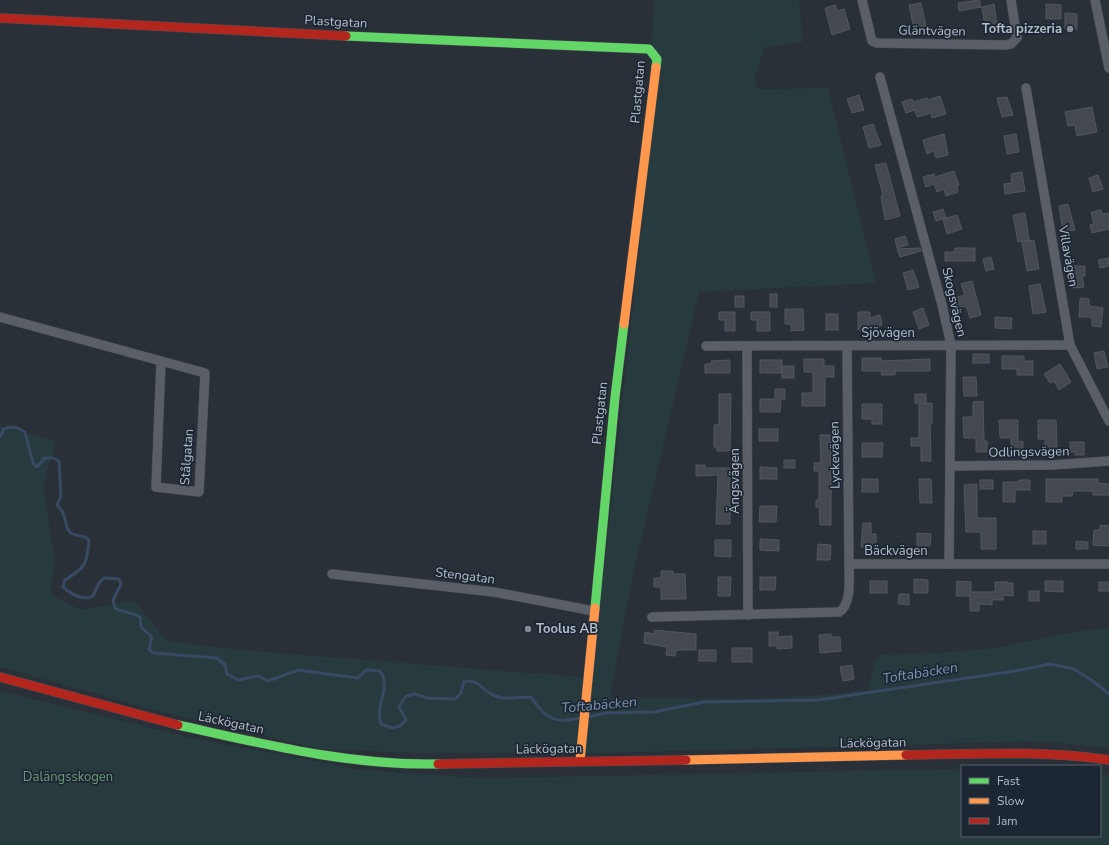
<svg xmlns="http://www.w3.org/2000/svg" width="1109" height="845" font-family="'Nunito Sans',sans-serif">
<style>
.green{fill:#273a3e}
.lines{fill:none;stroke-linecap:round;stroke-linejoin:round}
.stream{stroke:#384963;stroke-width:3}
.building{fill:#444950;stroke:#52575f}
.street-casing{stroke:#484c53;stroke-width:10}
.fast-casing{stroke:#484c53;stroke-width:10}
.slow-casing{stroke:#484c53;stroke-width:10}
.jam-casing{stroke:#484c53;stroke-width:10}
.street{stroke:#5a5e66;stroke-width:9}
.fast{stroke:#63d668;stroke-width:9}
.slow{stroke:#ff974d;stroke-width:9}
.jam{stroke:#b3261e;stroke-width:9}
.poi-dot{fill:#848b96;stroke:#1d2633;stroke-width:1.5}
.labels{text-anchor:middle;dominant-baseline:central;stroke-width:3.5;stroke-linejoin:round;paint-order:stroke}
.street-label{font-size:13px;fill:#b4bcc9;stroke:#1d2633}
.poi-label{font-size:13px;font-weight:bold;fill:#b4bcc9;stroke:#1d2633;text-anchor:end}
.park-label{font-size:13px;fill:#6b9a76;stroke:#1d2633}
.water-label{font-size:14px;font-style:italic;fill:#7c92b1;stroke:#1d2633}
</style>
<rect width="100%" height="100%" fill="#2a3038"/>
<g class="green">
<path d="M654,0H799L803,42L765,47L754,78L758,89L828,88L876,283L699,292L632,579L610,697L753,699L821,695L868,690L875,660L882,655C924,653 968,653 1010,645C1043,638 1075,631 1109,628V744L1108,748L1041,741L567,754L416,753L320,749L147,708L0,667V426L56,441L43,486L55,563L50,594L81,610L134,600L167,641L240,650L592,678L660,60L652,43Z"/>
<path d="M0,691L197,739L362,770L480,778L962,769V836H1100V773L1109,775V845H0Z"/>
</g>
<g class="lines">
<g class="stream">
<path d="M0,437L4,429C12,425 18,428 25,432L33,463L37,467L45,458H53L59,461L61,496L57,505C68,516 63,522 69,531C73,537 83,534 89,540C87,564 86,567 65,580L63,587C71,594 83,601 93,596L99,583L104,578L119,579L121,584L113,600L115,608C123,613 132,612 140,617L141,627L152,637L149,649L153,653L217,658L225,665L227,674L238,680L258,676L268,681L298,670L358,678L366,670L380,671C392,687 374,706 381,724L393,728L400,726L406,720L399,707L406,696L415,694L426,698L455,699L461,693L464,681C482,681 478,687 491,694C502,701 518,697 531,697C546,719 554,724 580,718"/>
<path d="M588,717L605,713L654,712L704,702L818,700L1015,671L1050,664L1074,669L1093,681L1109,694"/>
</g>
</g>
<g class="building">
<path d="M979,0L981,7L959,11L958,3Z"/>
<path d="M921,3L926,26L914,29L909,5Z"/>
<path d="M994,4L998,31L986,33L982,7Z"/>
<path d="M1046,4L1061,5V19H1046Z"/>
<path d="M835,5L837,11L844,9L850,29L832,35L825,8Z"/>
<path d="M1065,13L1077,14V29H1065Z"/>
<path d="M859,95L864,110L852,113L847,99Z"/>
<path d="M940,96L946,114L932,118L931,113L917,117L915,110L906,113L902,102L912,99L913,102L927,98L928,100Z"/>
<path d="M1007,97L1013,115L1002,117L997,98Z"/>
<path d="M1092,107L1097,132L1077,136L1075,125L1068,126L1065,112Z"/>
<path d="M873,124L881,145L869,148L863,127Z"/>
<path d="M944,134L948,155L936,158L934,151L927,154L923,140Z"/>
<path d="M1016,134L1019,152L1007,154L1004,136Z"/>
<path d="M886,163L900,216L885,220L881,196L883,195L875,165Z"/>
<path d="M954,171L959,185H957L958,192L946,196L944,189L937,192L934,184L926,187L923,177L934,174L935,177Z"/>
<path d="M1022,172L1025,191L1005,194L1004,184L1012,183L1011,174Z"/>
<path d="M1098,175L1103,189L1093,192L1089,178Z"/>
<path d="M1068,204L1075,230L1063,232L1059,206Z"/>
<path d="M943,209L946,218L936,221L933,212Z"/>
<path d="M1101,210L1102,214L1109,213V229L1092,233L1090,225L1094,224L1091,212Z"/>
<path d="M1025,213L1029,240L1018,242L1013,215Z"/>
<path d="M957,215L962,229L947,234L943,219Z"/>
<path d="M905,236L908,245L897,248L895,239Z"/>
<path d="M1034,240L1039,269L1027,271L1022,242Z"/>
<path d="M920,248L921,251L900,257L897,249Z"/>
<path d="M955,248H975V261H945V252H955Z"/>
<path d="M991,257L994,269L986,271L983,259Z"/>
<path d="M1109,258V266L1100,268L1098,260Z"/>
<path d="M1071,266H1085V276H1082L1084,287L1073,288Z"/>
<path d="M913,270L919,287L908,290L903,273Z"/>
<path d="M972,281L981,315L970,318L966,306L958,308L955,298L965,295L961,284Z"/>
<path d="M1040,284L1046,312L1033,314L1029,286Z"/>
<rect x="770" y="294" width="7" height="13"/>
<rect x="735" y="296" width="9" height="11"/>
<path d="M1080,298L1089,299V306L1103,308L1101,327L1092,326V317H1079Z"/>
<path d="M923,308L929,325L919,329L913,312Z"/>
<path d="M785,309H803L804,330L791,331V324H785Z"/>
<path d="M719,312H735V331H725V320H719Z"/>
<path d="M751,312H770V331H757V320H751Z"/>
<path d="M858,312H870V318L880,315L882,325L870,330H858Z"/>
<rect x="826" y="314" width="12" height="16"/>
<path d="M995,317L1012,318L1011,329L995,328Z"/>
<path d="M1104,351L1108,367L1097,369L1094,353Z"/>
<rect x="973" y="354" width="16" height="9"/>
<path d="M1002,356H1024V361H1033V375H1017V369H1002Z"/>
<path d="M862,358H881V361L930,359V371H895V375H881L882,371H862Z"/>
<path d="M804,359H824V366H834V377H825V406H802V393H813V372H804Z"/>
<path d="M730,360V373H705V364H711V361Z"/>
<rect x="760" y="360" width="22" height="13"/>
<path d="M1060,364L1071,382L1059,390L1054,381L1050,383L1044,374Z"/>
<rect x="782" y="366" width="12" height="12"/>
<path d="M963,377H976L977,396H964Z"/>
<path d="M775,389H785V399H781L780,412H760V399H775Z"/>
<path d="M719,394H731L730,451H717V447H714V425H719Z"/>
<rect x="915" y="394" width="11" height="9"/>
<path d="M983,401L984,441H987V452H976V438H964L963,417H973V402Z"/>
<path d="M932,403V424H930L931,461H921V446H911V438H919V404Z"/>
<path d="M862,404H882V424H872V419H862Z"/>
<path d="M999,420H1018V442L1023,441V451H1011V438H1000Z"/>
<path d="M1038,420H1056L1057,447H1045V439H1038Z"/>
<rect x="759" y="429" width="19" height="12"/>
<path d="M820,435H831V525H820L819,507H816V500H819V471H814V463H821Z"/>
<path d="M1070,442H1084V455H1075V452H1070Z"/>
<path d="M862,443H883L882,457H862Z"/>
<rect x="784" y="460" width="11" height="8"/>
<path d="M696,465H705V468H730V524H716L718,475L696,476Z"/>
<path d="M760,467L777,468V479H760Z"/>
<rect x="862" y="479" width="16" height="13"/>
<path d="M919,479H931L932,503H920Z"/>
<path d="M1046,479H1098V483L1109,484V495H1093V491H1073L1072,496H1062V502H1046Z"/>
<rect x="980" y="480" width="13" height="9"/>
<path d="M1019,480H1030V490H1015V502H1003V482H1019Z"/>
<path d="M977,484V518H996V549H981V532H966L964,485Z"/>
<path d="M760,506H777L776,522H759Z"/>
<path d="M863,523H871V534H876V547H861Z"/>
<path d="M1100,525L1109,526V546L1093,545L1094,530H1100Z"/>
<rect x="1033" y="531" width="13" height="13"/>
<path d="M917,533L931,534L930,546H917Z"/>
<path d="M760,539L779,540V551L760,550Z"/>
<path d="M715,540H731V557L715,556Z"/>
<path d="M1076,541L1088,542V549H1076Z"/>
<path d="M818,544L831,545L830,560H817Z"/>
<path d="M661,571H673V574H685L686,599H661V587H654V578H661Z"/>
<path d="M718,577H731L730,596H718Z"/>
<path d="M760,577H776L775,590H760Z"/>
<path d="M914,579L928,580V593H914Z"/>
<rect x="870" y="581" width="17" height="12"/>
<path d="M957,581L971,582V592H995V582H1008V583H1013V596L1003,595V600H992V605L979,604V611H970V596H956Z"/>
<path d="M1045,581H1063V592L1045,591Z"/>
<rect x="1099" y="582" width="10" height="9"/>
<rect x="1029" y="591" width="10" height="10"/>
<path d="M899,594H909V605L898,604Z"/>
<path d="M654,630L696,634V650H676L675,656L666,655L667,647L644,643L645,632L654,634Z"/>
<path d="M769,632H778V637L792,636V648L777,649V646H769Z"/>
<path d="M831,634V637H840L841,651L820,653L819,635Z"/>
<rect x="732" y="648" width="20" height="14"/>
<rect x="699" y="650" width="17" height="11"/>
<path d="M852,665L854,679L843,681L840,667Z"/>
</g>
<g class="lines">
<g class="street-casing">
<g id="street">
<path d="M862,0L872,41L877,43L1005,45L1011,44L1017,38L1011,0"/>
<path d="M1095,0L1109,68"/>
<path d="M880,77L942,305L951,345L949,564"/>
<path d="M1026,88L1070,345L1109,421"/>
<path d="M0,317L205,373L199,492L156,487L161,361"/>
<path d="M706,346L1070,345"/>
<path d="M847,346L849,564"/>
<path d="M747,347L748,615"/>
<path d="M950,466L1052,465L1109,461"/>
<path d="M332,574L494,592L594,611"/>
<path d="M652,617L839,612C852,605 849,577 849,564H1109"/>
</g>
</g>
<g class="fast-casing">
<g id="fast">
<path d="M346,36L649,49L657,59L656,67"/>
<path d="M595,608L615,397L624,324"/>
<path d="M178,725C264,744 350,766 438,764"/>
</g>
</g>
<g class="slow-casing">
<g id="slow">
<path d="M624,324L656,67"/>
<path d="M686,760L906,755"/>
<path d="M580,761L595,608"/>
</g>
</g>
<g class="jam-casing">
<g id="jam">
<path d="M0,18L346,36"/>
<path d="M0,677L178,725"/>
<path d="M906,755C974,754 1042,750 1109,760"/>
<path d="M438,764L686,760"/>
</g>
</g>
<use href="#street" class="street"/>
<use href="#fast" class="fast"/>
<use href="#slow" class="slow"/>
<use href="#jam" class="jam"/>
</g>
<g class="poi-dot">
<circle cx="1070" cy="29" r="4"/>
<circle cx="528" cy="629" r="4"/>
</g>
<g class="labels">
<g class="street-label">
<text transform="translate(336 22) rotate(3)">Plastgatan</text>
<text transform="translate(932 31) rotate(1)">Gläntvägen</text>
<text transform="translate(638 92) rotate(-85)">Plastgatan</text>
<text transform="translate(1068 256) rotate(80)">Villavägen</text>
<text transform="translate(954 302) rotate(77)">Skogsvägen</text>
<text x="888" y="333">Sjövägen</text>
<text transform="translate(600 413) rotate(-84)">Plastgatan</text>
<text transform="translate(1029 452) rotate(-1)">Odlingsvägen</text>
<text transform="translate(835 455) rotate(-91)">Lyckevägen</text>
<text transform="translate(187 457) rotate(-86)">Stålgatan</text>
<text transform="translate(735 481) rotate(-90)">Ängsvägen</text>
<text x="896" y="551">Bäckvägen</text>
<text transform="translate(465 576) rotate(7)">Stengatan</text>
<text transform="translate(231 723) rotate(12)">Läckögatan</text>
<text transform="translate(873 743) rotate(-1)">Läckögatan</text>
<text transform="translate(549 749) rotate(-1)">Läckögatan</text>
</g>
<g class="poi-label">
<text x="1062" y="29">Tofta pizzeria</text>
<text x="536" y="629" text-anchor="start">Toolus AB</text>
</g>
<g class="park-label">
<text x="68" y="777">Dalängsskogen</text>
</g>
<g class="water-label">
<text transform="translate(920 673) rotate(-9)">Toftabäcken</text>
<text transform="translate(599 705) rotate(-5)">Toftabäcken</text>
</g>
</g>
<rect x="961" y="765" width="140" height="72" fill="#1d2633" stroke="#59626f"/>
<rect x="969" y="778" width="20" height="6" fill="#63d668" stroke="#59626f"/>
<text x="997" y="785" font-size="12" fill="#b4bcc9">Fast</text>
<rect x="969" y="798" width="20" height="6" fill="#ff974d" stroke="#59626f"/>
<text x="997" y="805" font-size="12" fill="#b4bcc9">Slow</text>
<rect x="969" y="818" width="20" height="6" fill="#b3261e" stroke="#59626f"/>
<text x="997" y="825" font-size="12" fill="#b4bcc9">Jam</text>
</svg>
